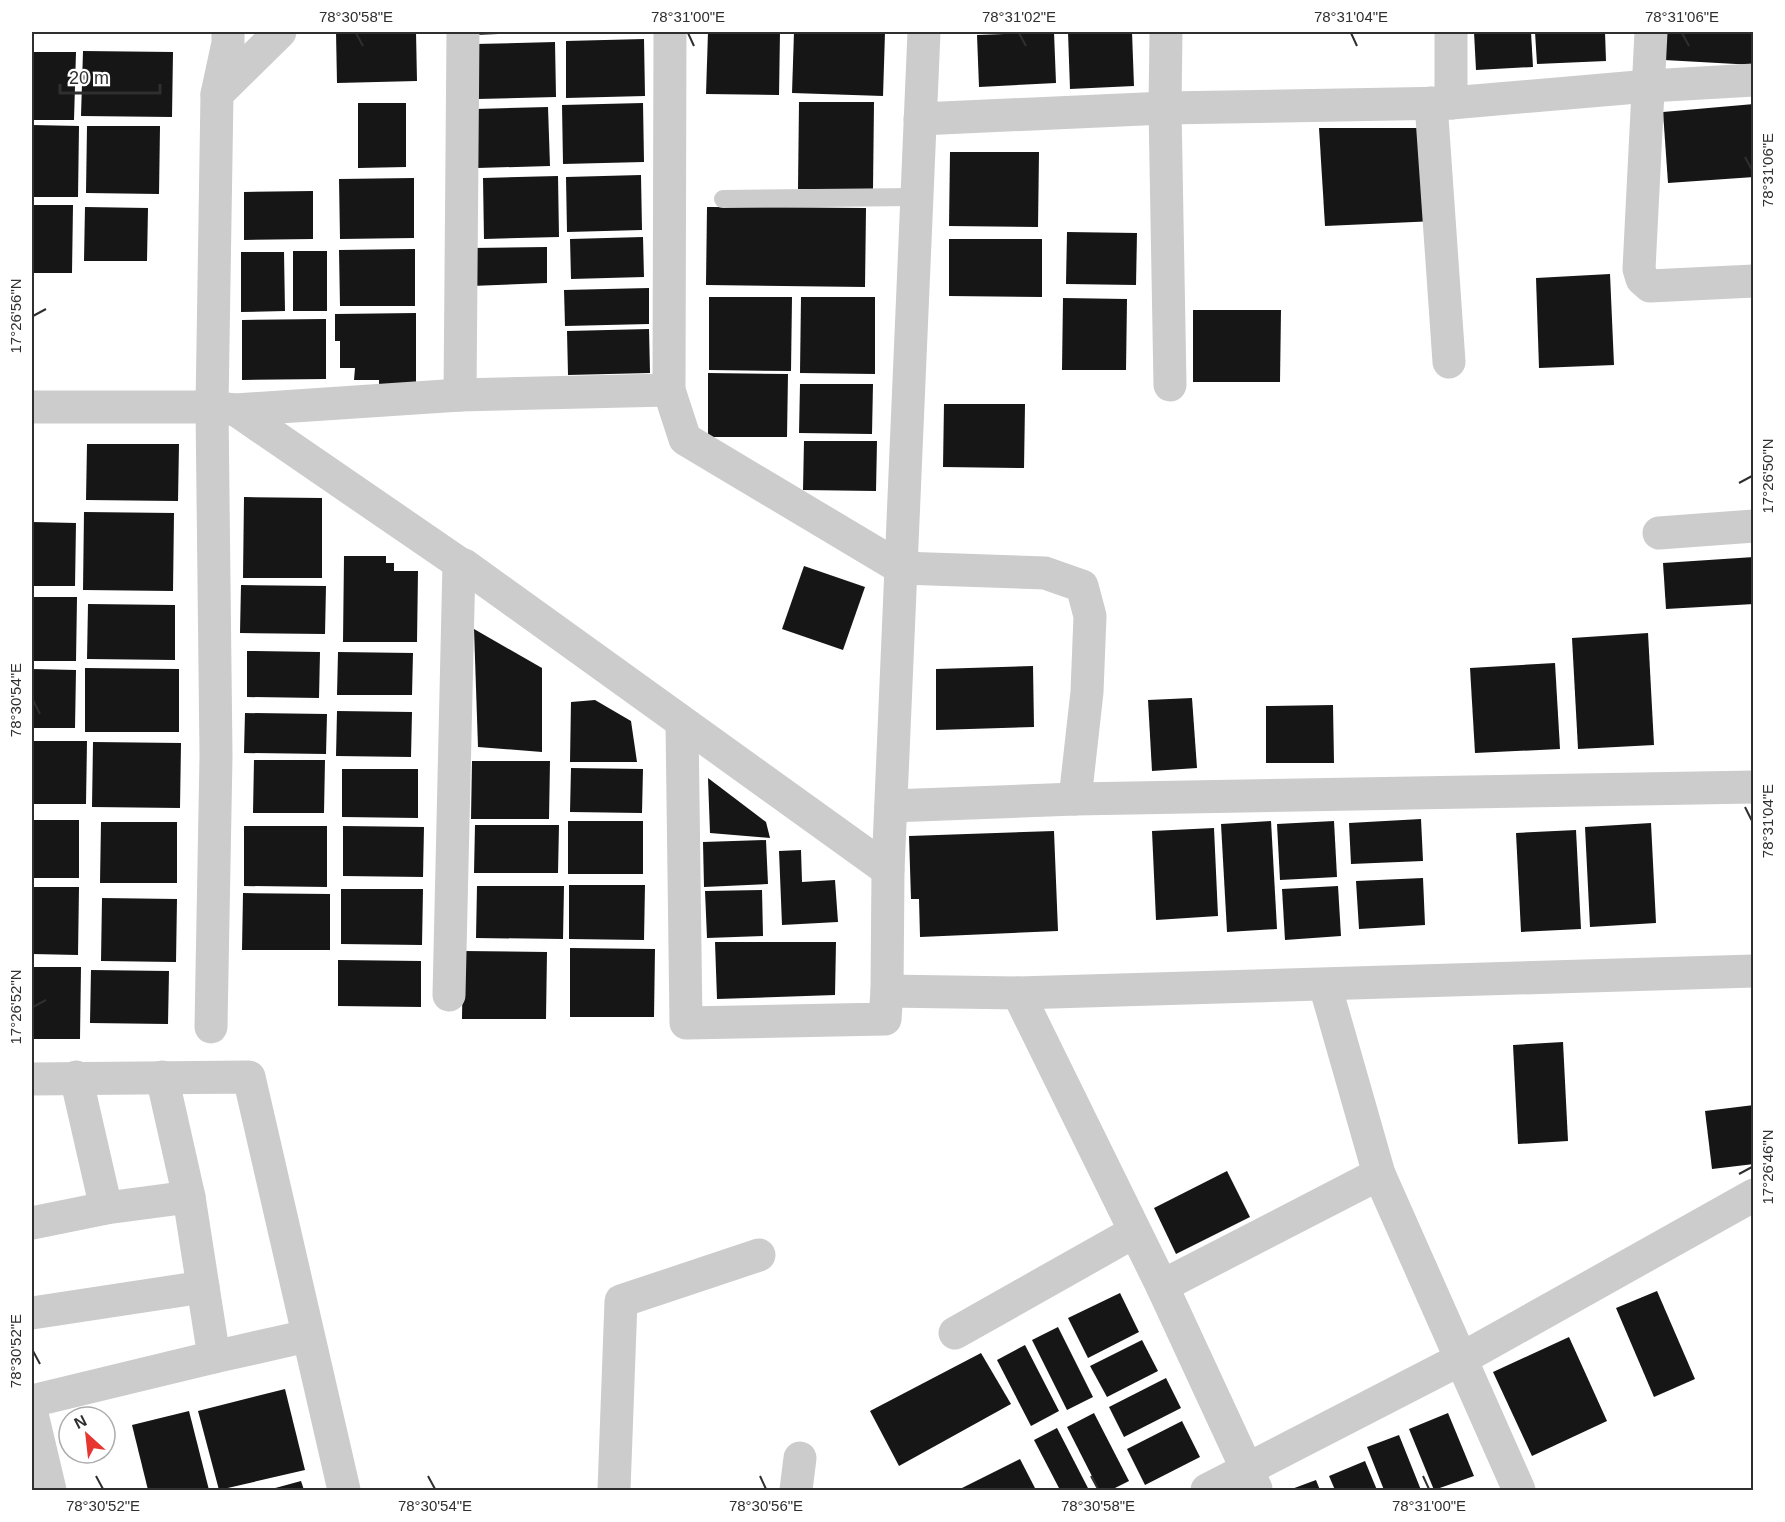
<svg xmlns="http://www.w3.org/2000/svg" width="1785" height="1522" font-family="Arial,sans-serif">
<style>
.building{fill:#161616}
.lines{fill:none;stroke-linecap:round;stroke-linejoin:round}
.service{stroke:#ccc;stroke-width:18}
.minor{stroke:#ccc;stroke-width:33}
.ticks{fill:none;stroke:#2f2f2f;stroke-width:2}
.neatline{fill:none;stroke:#2f2f2f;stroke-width:2}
.ticks-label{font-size:15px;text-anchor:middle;fill:#2f2f2f}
</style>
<rect width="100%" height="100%" fill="#fff"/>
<g class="building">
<path d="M336,32H416L417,81L337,83Z"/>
<path d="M475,32H521V33L475,35Z"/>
<path d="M570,32H603L604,33L570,34Z"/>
<path d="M708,32H780L779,95L706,94Z"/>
<path d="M794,32H885L883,96L792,93Z"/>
<path d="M1054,32L1056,83L979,87L977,35Z"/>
<path d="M1068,32H1132L1134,86L1070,89Z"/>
<path d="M1474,32H1531L1533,67L1476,70Z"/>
<path d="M1535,32H1605L1606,61L1537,64Z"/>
<path d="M1666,32H1754V65L1664,60Z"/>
<path d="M644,39L645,96L566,98V41Z"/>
<path d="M555,42L556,97L477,99L475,44Z"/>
<path d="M83,51L173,52L172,117L81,116Z"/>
<path d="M32,52H76L74,120H32Z"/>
<path d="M799,102H874L873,189H798Z"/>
<path d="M358,103H406V167L358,168Z"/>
<path d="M643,103L644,162L563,164L562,105Z"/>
<path d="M1754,104V177L1668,183L1663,112Z"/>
<path d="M548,107L550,166L477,168L475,109Z"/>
<path d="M32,125L79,126L78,197H32Z"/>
<path d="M87,126H160L159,194L86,193Z"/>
<path d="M1319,128H1429L1436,221L1325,226Z"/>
<path d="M950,152H1039L1038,227L949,226Z"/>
<path d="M641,175L642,230L567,232L566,177Z"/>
<path d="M558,176L559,237L484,239L483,178Z"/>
<path d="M414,178V238L340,239L339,179Z"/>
<path d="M313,191V239L244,240V192Z"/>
<path d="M32,205H73L72,273H32Z"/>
<path d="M85,207L148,208L147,261H84Z"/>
<path d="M707,207L866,208L865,287L706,285Z"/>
<path d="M1067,232L1137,233L1136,285L1066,284Z"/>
<path d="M643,237L644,277L571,279L570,239Z"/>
<path d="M949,239H1042V297L949,296Z"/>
<path d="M547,247V283L471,286L470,248Z"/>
<path d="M415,249V306H340L339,250Z"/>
<rect x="293" y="251" width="34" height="60"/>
<path d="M241,252H284L285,311L241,312Z"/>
<path d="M1610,274L1614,365L1539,368L1536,278Z"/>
<path d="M649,288V324L565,326L564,290Z"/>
<path d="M709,297H792L791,371L709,370Z"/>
<path d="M801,297H875V374L800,373Z"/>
<path d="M1063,298L1127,299L1126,370H1062Z"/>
<path d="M1193,310H1281L1280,382H1193Z"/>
<path d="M416,313V385H379V380H354L355,368H340V341H335V314Z"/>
<path d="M326,319V379L242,380V320Z"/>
<path d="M649,329L650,373L568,375L567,331Z"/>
<path d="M708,373L788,374L787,437H708Z"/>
<path d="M800,384H873L872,434L799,433Z"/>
<path d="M944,404H1025L1024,468L943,467Z"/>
<path d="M804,441H877L876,491L803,490Z"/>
<path d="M87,444H179L178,501L86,500Z"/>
<path d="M244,497L322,498V578H243Z"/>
<path d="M84,512L174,513L173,591L83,590Z"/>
<path d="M32,522L76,523L75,586H32Z"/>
<path d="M344,556H386V563H394V571H418L417,642H343Z"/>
<path d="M1754,557V604L1666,609L1663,563Z"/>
<path d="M804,566L865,587L843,650L782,629Z"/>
<path d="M241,585L326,586L325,634L240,633Z"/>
<path d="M32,597H77L76,661H32Z"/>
<path d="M88,604L175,605V660L87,659Z"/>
<path d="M474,629L542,668V752L478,747Z"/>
<path d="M1648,633L1654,745L1578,749L1572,638Z"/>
<path d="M247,651L320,652L319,698L247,697Z"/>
<path d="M338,652L413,653L412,695H337Z"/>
<path d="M1555,663L1560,749L1475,753L1470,668Z"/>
<path d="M1033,666L1034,727L936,730V669Z"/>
<path d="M85,668L179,669V732H85Z"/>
<path d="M32,669L76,670L75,728H32Z"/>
<path d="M1192,698L1197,768L1152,771L1148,700Z"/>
<path d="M595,700L631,721L637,762H570L571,702Z"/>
<path d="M1333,705L1334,763H1266V706Z"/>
<path d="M337,711L412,712L411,757L336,756Z"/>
<path d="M245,713L327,714L326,754L244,753Z"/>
<path d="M32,741H87L86,804H32Z"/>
<path d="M93,742L181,743L180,808L92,807Z"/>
<path d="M254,760H325L324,813H253Z"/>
<path d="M472,761H550L549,819H471Z"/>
<path d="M571,768L643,769L642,813L570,812Z"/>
<path d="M342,769H418V818L342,817Z"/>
<path d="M708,778L766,822L770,838L710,833Z"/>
<path d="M1421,819L1423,861L1351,864L1349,823Z"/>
<rect x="32" y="820" width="47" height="58"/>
<rect x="568" y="821" width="75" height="53"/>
<path d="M1271,821L1277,929L1227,932L1221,824Z"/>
<path d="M1334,821L1337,877L1280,880L1277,824Z"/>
<path d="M101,822H177V883H100Z"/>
<path d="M1651,823L1656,923L1590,927L1585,827Z"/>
<path d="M475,825H559L558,873H474Z"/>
<path d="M244,826H327V887L244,886Z"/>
<path d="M343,826L424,827L423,877L343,876Z"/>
<path d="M1214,828L1218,916L1156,920L1152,831Z"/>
<path d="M1576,830L1581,929L1521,932L1516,833Z"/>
<path d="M1054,831L1058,931L920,937L919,899H911L909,836Z"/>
<path d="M766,840L768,884L704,887L703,842Z"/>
<path d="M801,850L802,882L835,880L838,922L782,925L779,851Z"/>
<path d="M1423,878L1425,925L1359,929L1356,881Z"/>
<path d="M569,885H645L644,940L569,939Z"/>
<path d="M477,886H564L563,939L476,938Z"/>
<path d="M1338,886L1341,936L1285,940L1282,889Z"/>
<path d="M32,887H79L78,955L32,954Z"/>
<path d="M341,889H423L422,945L341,944Z"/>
<path d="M762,890L763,936L707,938L705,891Z"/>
<path d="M243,893L330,894V950H242Z"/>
<path d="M102,898L177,899L176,962L101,961Z"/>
<path d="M715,942H836L835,995L717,999Z"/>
<path d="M570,948L655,949L654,1017H570Z"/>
<path d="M463,951L547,952L546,1019H462Z"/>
<path d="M338,960L421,961V1007L338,1006Z"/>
<path d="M32,967H81L80,1039H32Z"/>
<path d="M91,970L169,971L168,1024L90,1023Z"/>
<path d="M1563,1042L1568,1141L1518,1144L1513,1045Z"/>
<path d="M1754,1105V1164L1712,1169L1705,1111Z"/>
<path d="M1227,1171L1250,1217L1176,1254L1154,1208Z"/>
<path d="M1657,1291L1695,1379L1654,1397L1616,1308Z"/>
<path d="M1120,1293L1139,1332L1088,1358L1068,1318Z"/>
<path d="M1058,1327L1093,1397L1067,1410L1032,1340Z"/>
<path d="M1569,1337L1607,1421L1532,1456L1493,1372Z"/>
<path d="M1142,1340L1158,1371L1107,1397L1090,1366Z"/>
<path d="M1025,1345L1059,1411L1031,1426L997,1360Z"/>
<path d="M981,1353L1011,1404L899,1466L870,1411Z"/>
<path d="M1166,1378L1181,1408L1124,1437L1109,1407Z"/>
<path d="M285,1389L305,1470L219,1490L198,1411Z"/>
<path d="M189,1411L209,1490H148L132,1425Z"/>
<path d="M1094,1413L1129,1481L1111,1490H1099L1067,1427Z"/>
<path d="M1448,1413L1474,1476L1434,1490L1409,1429Z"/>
<path d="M1182,1421L1200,1457L1145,1485L1127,1449Z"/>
<path d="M1057,1428L1089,1490H1060L1034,1440Z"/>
<path d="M1399,1435L1421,1490H1384L1367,1447Z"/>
<path d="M1020,1459L1036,1490H958Z"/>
<path d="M1365,1461L1377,1490H1335L1329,1476Z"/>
<path d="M1316,1480L1320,1490H1289Z"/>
<path d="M301,1481L304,1490H268Z"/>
</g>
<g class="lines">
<path class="service" d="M723,199L917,197"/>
<g class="minor">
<path d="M670,32L669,390L685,439L901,568L1045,573L1082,586L1090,616L1087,692L1075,799"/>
<path d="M1166,32L1165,108L1170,385"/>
<path d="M1651,32L1639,269L1642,279L1650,286L1754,281"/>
<path d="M217,94L228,43V32"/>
<path d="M1431,103L1449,362"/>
<path d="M1451,103V32"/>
<path d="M920,119L1165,108L1451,103L1649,86L1754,80"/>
<path d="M460,395L463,32"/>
<path d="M32,407H212L236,410L459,563L464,565L888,870"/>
<path d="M236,410L460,395L669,390"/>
<path d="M1659,533L1754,526"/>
<path d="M682,723L686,1023L885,1019L887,991L1018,993L1754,971"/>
<path d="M891,806L1075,799L1754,787"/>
<path d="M1325,985L1379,1174L1519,1490"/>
<path d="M887,991L888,870L924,32"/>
<path d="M1018,993L1162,1286L1256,1489"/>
<path d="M449,995L459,563"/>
<path d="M211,1027L216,756L212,407L217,94L280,32"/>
<path d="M76,1077L106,1208"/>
<path d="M32,1079L249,1077L344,1490"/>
<path d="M32,1223L106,1208L189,1197"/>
<path d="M1162,1286L1379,1174"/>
<path d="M203,1287L214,1357L307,1336"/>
<path d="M32,1313L203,1287L189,1197L162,1077"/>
<path d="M955,1333L1134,1232"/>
<path d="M32,1401L214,1357"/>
<path d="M32,1414L50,1490"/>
<path d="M614,1490L621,1301L759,1255"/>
<path d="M796,1490L800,1458"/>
<path d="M1207,1490L1461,1359L1754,1195"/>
</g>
</g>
<path class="ticks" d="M356,33L363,46M688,33L694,46M1019,33L1026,46M1351,33L1357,46M1682,33L1689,46M1745,157L1752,170M33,316L46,309M1739,483L1752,476M33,700L40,714M1745,807L1752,821M33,1007L46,1000M1739,1174L1752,1167M33,1351L40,1364M96,1476L103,1489M428,1476L435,1489M760,1476L766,1489M1091,1476L1098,1489M1423,1476L1429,1489"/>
<rect width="1785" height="1522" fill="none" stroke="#ffffff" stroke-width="66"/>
<g transform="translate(87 1435) rotate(333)"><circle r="28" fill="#ffffff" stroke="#acacac" stroke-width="1.5"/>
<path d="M0-4.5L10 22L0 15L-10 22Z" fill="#e73630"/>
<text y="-9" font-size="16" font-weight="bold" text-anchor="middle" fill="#2f2f2f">N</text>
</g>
<path d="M60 84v9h100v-9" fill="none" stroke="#2f2f2f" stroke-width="3"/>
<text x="69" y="84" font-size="18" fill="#2f2f2f" stroke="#ffffff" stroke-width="4.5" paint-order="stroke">20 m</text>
<rect x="33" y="33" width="1719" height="1456" class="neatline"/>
<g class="ticks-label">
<text x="356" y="22">78°30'58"E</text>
<text x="688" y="22">78°31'00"E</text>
<text x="1019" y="22">78°31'02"E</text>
<text x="1351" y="22">78°31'04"E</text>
<text x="1682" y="22">78°31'06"E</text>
<text transform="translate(1768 170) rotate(-90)" y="5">78°31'06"E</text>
<text transform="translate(16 316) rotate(-90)" y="5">17°26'56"N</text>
<text transform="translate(1768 476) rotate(-90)" y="5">17°26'50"N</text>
<text transform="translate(16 700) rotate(-90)" y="5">78°30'54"E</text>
<text transform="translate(1768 821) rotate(-90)" y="5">78°31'04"E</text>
<text transform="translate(16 1007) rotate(-90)" y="5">17°26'52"N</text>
<text transform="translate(1768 1167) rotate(-90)" y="5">17°26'46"N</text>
<text transform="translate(16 1351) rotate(-90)" y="5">78°30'52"E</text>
<text x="103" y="1511">78°30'52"E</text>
<text x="435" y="1511">78°30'54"E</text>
<text x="766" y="1511">78°30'56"E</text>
<text x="1098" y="1511">78°30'58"E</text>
<text x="1429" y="1511">78°31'00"E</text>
</g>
</svg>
